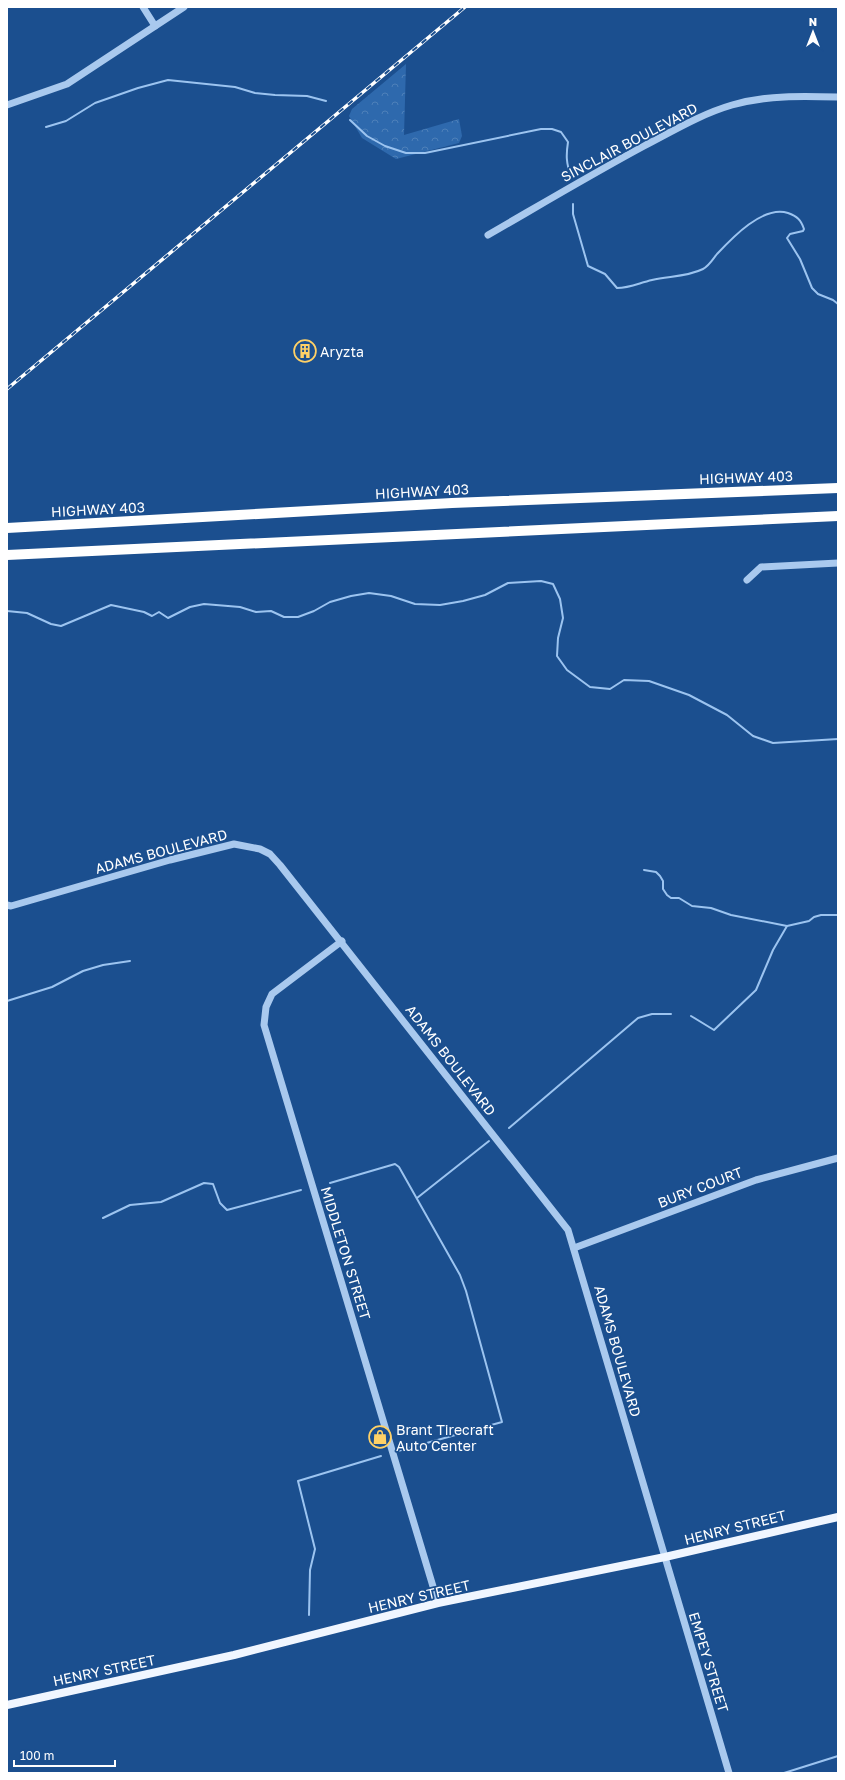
<svg xmlns="http://www.w3.org/2000/svg" width="845" height="1780" font-family="'Golos Text',sans-serif">
<style>
.forest{fill:url(#forest-crowns)}
.lines{fill:none;stroke-linecap:round;stroke-linejoin:round}
.stream{stroke:#9cc4f0;stroke-width:2}
.minor{stroke:#a9c9ee;stroke-width:7}
.major{stroke:#f0f6ff;stroke-width:8}
.highway{stroke:#fff;stroke-width:10}
.rail-casing{stroke:#fff;stroke-width:3.5}
.rail{stroke:#1b4f8f;stroke-width:2;stroke-dasharray:6;stroke-linecap:butt}
.labels{text-anchor:middle;dominant-baseline:central;stroke-width:3.5;stroke-linejoin:round;paint-order:stroke}
.street-label{font-size:14px;fill:#fff;stroke:#1b4f8f}
.poi-label{font-size:14px;fill:#fff;stroke:#1b4f8f;text-anchor:start}
</style>
<defs>
<pattern id="forest-crowns" width="20" height="18" patternUnits="userSpaceOnUse"><rect width="20" height="18" fill="#2e69ad"/><path d="M2 6a3 3 0 1 1 6 0M12 15a3 3 0 1 1 6 0" fill="none" stroke="#4d80b9"/></pattern>
</defs>
<rect width="100%" height="100%" fill="#1b4f8f"/>
<path class="forest" d="M406,64L404,135L459,119L462,136L459,143L396,159L362,138L349,116L352,109Z"/>
<g class="lines">
<g class="stream">
<path d="M350,120L367,136L385,146L406,153H425L541,129H552L561,132L568,142C566,155 566,163 571,176"/>
<path d="M46,127L66,121L95,103L138,88L168,80L235,87L255,93L275,95L307,96L326,101"/>
<path d="M573,204V214L588,266L605,274L617,288C630,288 639,283 652,280C669,276 687,277 703,269C709,266 713,259 717,254C732,238 763,205 788,213C797,216 801,220 804,229L803,231L790,234L787,238L800,259L812,288L818,294L833,300L838,304"/>
<path d="M7,611L27,613L51,624L61,626L111,605L144,612L152,616L159,612L168,618L190,607L204,604L240,607L256,612L271,611L284,617H298L314,611L330,602L351,596L369,593L391,596L415,604L440,605L463,601L485,595L508,583L541,581L553,584L560,599L563,618L558,638L557,656L567,670L590,687L610,689L624,680L649,681L689,695L727,715L753,736L773,743L838,739"/>
<path d="M644,870L656,872L660,876L663,881V889L667,895L671,898H679L692,906L711,908L731,915L787,926L809,921L814,917L821,915H838"/>
<path d="M7,1001L52,987L83,971L103,965L130,961"/>
<path d="M691,1016L714,1030L756,990L773,950L787,926"/>
<path d="M509,1128L638,1018L652,1014H671"/>
<path d="M330,1183L395,1164L399,1167L460,1275L466,1291L502,1422L398,1451"/>
<path d="M417,1198L489,1141"/>
<path d="M103,1218L130,1205L161,1202L204,1183L213,1184L220,1203L227,1210L301,1190"/>
<path d="M309,1615L310,1570L315,1549L298,1481L381,1456"/>
<path d="M784,1773L838,1756"/>
</g>
<g class="minor">
<path d="M143,7L155,26"/>
<path d="M7,105L67,84L184,7"/>
<path d="M488,235C540,205 592,174 644,146C673,131 701,114 732,105C767,95 802,96 838,97"/>
<path d="M747,580L761,567L838,563"/>
<path d="M7,905L11,906L170,860L234,844L260,849L270,854L280,865L568,1230L729,1773"/>
<path d="M342,941L272,994L266,1007L264,1025L438,1603"/>
<path d="M574,1248L756,1180L838,1158"/>
</g>
<path class="major" d="M7,1705L234,1655L438,1603L665,1557L838,1517"/>
<g class="highway">
<path d="M7,528L452,503L838,488"/>
<path d="M7,555L838,516"/>
</g>
<g class="rail-casing">
<path id="rail" d="M7,389L465,7"/>
</g>
<use href="#rail" class="rail"/>
</g>
<defs>
<g id="building-ring" transform="scale(1.15)"><circle r="9.5" fill="#1b4f8f" stroke="#ffd166" stroke-width="1.5"/><path d="M-4-6H4V6H1V3H-1V6H-4ZM-2.5-4.3h1.7v1.8h-1.7ZM.8-4.3h1.7v1.8H.8ZM-2.5-1h1.7V.8h-1.7ZM.8-1h1.7V.8H.8Z" fill="#ffd166"/></g>
<g id="shop-ring" transform="scale(1.15)"><circle r="9.5" fill="#1b4f8f" stroke="#ffd166" stroke-width="1.5"/><path d="M-5-2.5h2.3a2.7 3.5 0 0 1 5.4 0H5L5.5 6h-11ZM-1.5-2.5h3a1.5 2.3 0 0 0-3 0Z" fill="#ffd166"/></g>
</defs>
<g fill-rule="evenodd">
<use href="#building-ring" x="305" y="351"/>
<use href="#shop-ring" x="380" y="1437"/>
</g>
<g class="labels">
<g class="street-label">
<text transform="translate(629 142) rotate(-28)">SINCLAIR BOULEVARD</text>
<text transform="translate(746 477) rotate(-2)">HIGHWAY 403</text>
<text transform="translate(422 491) rotate(-3)">HIGHWAY 403</text>
<text transform="translate(98 509) rotate(-3)">HIGHWAY 403</text>
<text transform="translate(161 851) rotate(-15)">ADAMS BOULEVARD</text>
<text transform="translate(451 1060) rotate(52)">ADAMS BOULEVARD</text>
<text transform="translate(700 1187) rotate(-21)">BURY COURT</text>
<text transform="translate(346 1253) rotate(73)">MIDDLETON STREET</text>
<text transform="translate(618 1351) rotate(74)">ADAMS BOULEVARD</text>
<text transform="translate(735 1527) rotate(-14)">HENRY STREET</text>
<text transform="translate(419 1596) rotate(-13)">HENRY STREET</text>
<text transform="translate(709 1662) rotate(73)">EMPEY STREET</text>
<text transform="translate(104 1670) rotate(-12)">HENRY STREET</text>
</g>
<g class="poi-label">
<text x="320" y="351">Aryzta</text>
<text x="396" y="1429">Brant Tirecraft<tspan x="396" dy="16">Auto Center</tspan></text>
</g>
</g>
<rect width="845" height="1780" fill="none" stroke="#ffffff" stroke-width="16"/>
<g transform="translate(813 32)" stroke="#1b4f8f" stroke-width="3" paint-order="stroke">
<path d="M0-3L7 15L0 10L-7 15Z" fill="#ffffff"/>
<text y="-6" font-size="11" font-weight="bold" text-anchor="middle" fill="#ffffff">N</text>
</g>
<path d="M14 1760v6h101v-6" fill="none" stroke="#ffffff" stroke-width="2"/>
<text x="20" y="1760" font-size="12" fill="#ffffff" stroke="#1b4f8f" stroke-width="3" paint-order="stroke">100 m</text>
</svg>
